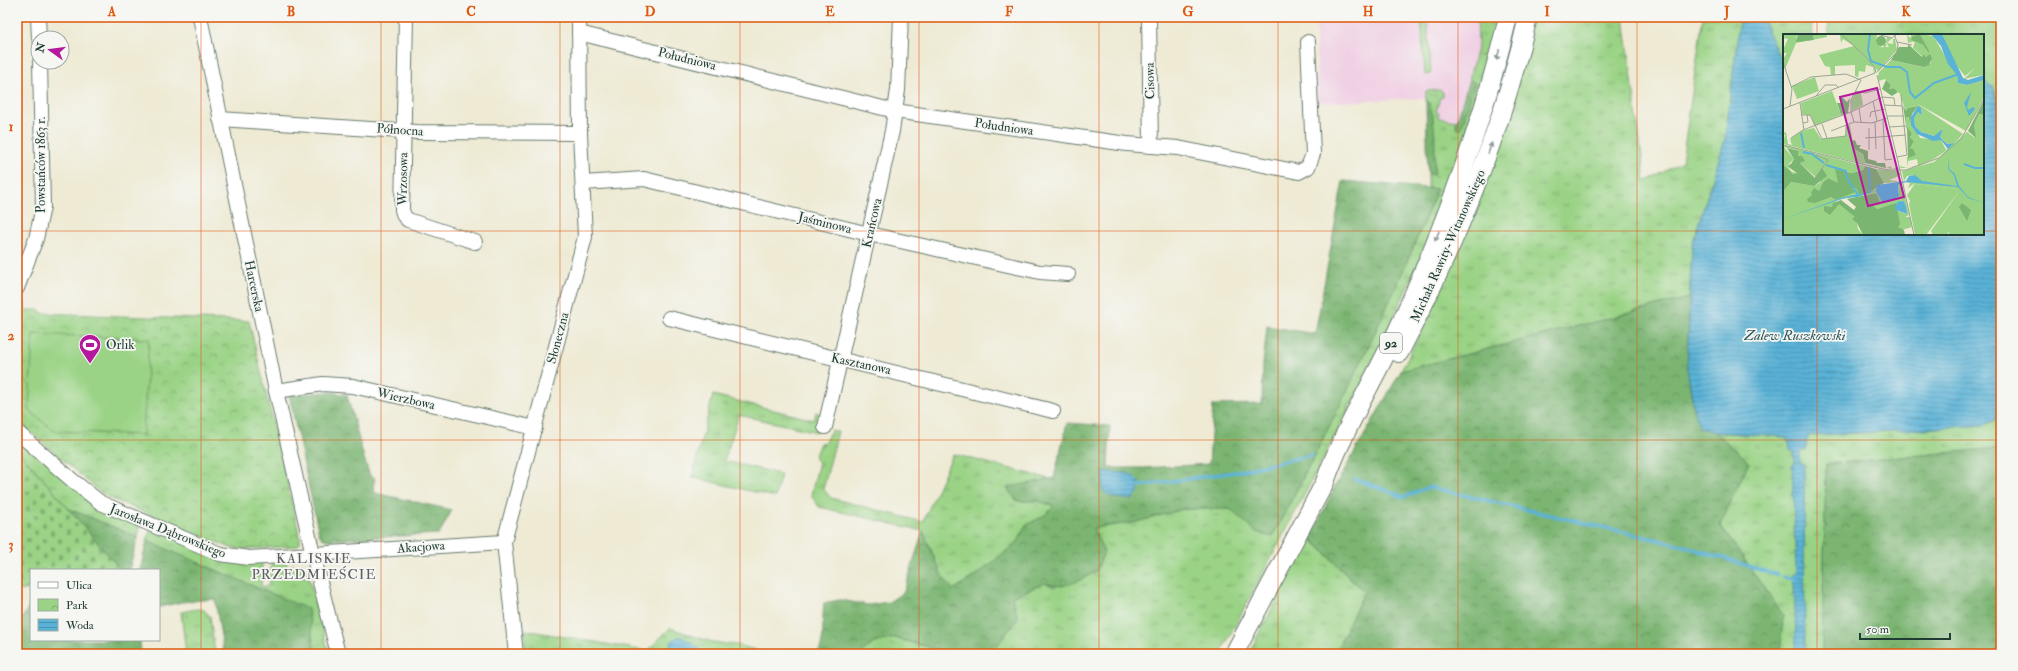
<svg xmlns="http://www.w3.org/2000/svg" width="2018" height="671" font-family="'IM FELL Double Pica',serif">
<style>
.built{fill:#f0d0e4}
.grass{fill:url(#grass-tufts);stroke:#5c885c}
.forest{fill:url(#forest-crowns);stroke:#4d7953}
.cemetery{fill:url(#cemetery-stones);stroke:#5c885c}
.park{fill:url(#park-crowns);stroke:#5c885c}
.pitch{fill:#9ad385;stroke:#5c885c}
.water{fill:url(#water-rules);stroke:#3c7886}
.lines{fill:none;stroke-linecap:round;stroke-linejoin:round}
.stream{stroke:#5ab2d7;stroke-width:3.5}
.minor-casing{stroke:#677a6c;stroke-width:16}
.major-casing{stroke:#677a6c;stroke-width:20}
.minor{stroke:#fff;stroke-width:14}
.major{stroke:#fff;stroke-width:18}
.oneway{fill:#8f9e9a}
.grid{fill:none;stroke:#de580e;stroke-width:1;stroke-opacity:0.55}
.labels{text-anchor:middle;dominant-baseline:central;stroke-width:3.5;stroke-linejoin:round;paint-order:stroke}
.shield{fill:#f6f6f2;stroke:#60746d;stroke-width:1}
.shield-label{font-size:12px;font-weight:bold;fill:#1f3d34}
.street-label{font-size:13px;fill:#1f3d34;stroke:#f6f6f2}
.poi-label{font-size:13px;fill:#1f3d34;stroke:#f6f6f2;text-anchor:start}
.water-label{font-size:14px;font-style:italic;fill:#2e5a5d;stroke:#f6f6f2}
.neighbourhood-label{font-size:14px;letter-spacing:1px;fill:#5f5f64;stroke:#f6f6f2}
.inset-river{fill:none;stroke:#5ab2d7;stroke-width:2}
.inset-road{fill:none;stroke:#9ba594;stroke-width:1}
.view{fill:#b5179e;fill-opacity:0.15;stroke:#b5179e;stroke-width:2}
.inset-edge{fill:none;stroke:#1f3d34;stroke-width:2}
.neatline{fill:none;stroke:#de580e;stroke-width:1.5}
.grid-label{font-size:13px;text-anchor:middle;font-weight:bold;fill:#de580e}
</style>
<defs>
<pattern id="grass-tufts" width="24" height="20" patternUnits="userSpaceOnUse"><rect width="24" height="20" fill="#9ad385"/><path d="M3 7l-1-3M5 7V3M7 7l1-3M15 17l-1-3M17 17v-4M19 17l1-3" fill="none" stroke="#7dac6e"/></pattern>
<pattern id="forest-crowns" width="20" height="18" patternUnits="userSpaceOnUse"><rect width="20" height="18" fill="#7bb572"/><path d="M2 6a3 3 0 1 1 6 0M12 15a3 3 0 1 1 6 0" fill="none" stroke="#64945e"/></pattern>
<pattern id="cemetery-stones" width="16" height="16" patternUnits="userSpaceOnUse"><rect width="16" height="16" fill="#9ad385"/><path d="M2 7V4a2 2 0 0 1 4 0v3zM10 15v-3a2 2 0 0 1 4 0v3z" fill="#7dac6e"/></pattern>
<pattern id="park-crowns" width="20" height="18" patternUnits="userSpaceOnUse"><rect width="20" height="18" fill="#9ad385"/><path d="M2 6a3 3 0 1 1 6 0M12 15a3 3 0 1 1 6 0" fill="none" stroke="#7dac6e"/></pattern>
<pattern id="water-rules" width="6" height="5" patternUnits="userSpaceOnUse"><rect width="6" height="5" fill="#5ab2d7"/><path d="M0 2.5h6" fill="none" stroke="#4a92af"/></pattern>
</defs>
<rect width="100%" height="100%" fill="#f6f6f2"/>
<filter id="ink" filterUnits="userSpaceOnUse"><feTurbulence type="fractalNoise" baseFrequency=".025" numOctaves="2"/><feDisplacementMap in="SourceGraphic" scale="8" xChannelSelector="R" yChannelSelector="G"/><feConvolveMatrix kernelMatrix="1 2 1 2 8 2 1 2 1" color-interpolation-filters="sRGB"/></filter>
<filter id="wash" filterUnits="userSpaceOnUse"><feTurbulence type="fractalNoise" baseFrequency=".012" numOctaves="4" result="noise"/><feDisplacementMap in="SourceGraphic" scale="16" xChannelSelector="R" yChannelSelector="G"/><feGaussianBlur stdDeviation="0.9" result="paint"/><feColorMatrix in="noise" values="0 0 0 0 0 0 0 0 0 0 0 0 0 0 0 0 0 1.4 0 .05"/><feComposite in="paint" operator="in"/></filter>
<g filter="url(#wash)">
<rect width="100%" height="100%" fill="#eeead4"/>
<path class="built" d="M1306,17H1491L1479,70L1428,188L1425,98L1317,103L1316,24L1306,25Z"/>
<g class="grass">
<path d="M1421,17H1427L1431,74L1425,75Z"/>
<path d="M1477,17H1504C1479,96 1456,177 1423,253C1362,390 1290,522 1220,654H976L997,646L1011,597L1045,583L1055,587L1092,528L1137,522L1183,509H1230L1242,519L1272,537C1332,423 1390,309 1437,189L1428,188V174L1434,173L1429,102L1426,100V91L1440,90L1443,92V97H1440L1436,112L1439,113L1438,118L1457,121L1456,125L1475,83L1469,79L1478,44Z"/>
<path d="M1533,17H1624L1645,182L1682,162L1703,17H1740L1725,140L1692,245L1689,298L1401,371L1419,336L1441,287Z"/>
<path d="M1762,17H1811L1813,35H1784V64L1781,62Z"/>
<path d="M1828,17H2001V115L1994,88L1983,80V35H1829Z"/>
<path d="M713,395L814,420L816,412L822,415L817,432L739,415L724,461L781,474L775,497L692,477Z"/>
<path d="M2001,417V472L1998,448L1826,464L1822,654H1780L1783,615L1720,525L1749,462L1715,432L1786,437L1985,425Z"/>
<path d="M831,430L838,432L823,489L831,498L923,522L953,454L1050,479L1043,482L1007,489L1017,501H1038L1055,506L1045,515L1025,526L1018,542L978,574L953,590L942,576L923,531L819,507L811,495L819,462L814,458L820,443L824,444Z"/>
<path d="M17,439L140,526L138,537L69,509L17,449Z"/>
<path d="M150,530L262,562L261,586L266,587L269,584L272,562H286L287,566C295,565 302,564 307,570L329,654H315L307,609L147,541Z"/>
<path d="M1310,538L1364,592L1336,652L1337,654H1248Z"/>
<path d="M197,609L204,610L210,616L215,654H186L181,612Z"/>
<path d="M670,628L712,642L738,645L769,654H525V630L647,651Z"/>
<path d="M895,638L955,654H860L873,643Z"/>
</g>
<g class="forest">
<path d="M1469,79L1475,83L1461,129H1457L1456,125Z"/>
<path d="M1426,100C1437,109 1435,159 1434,174H1428Z"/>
<path d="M1343,181L1437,189C1390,309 1332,423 1272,537L1256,532L1230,509H1183L1137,522L1093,528L1104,552L1096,572C1077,581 1066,590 1045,583L1012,597L1018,618L997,646L976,654H955L895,638L873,643L860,654H818C826,638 821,621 824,603L840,600L868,605L889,602L904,592L923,531L942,576L953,590L978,574L1018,542L1025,526L1045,515L1054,506L1038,501H1017L1007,488L1054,478L1067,423L1110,426L1108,468H1144L1209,464L1213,405L1262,404L1263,365L1267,326L1315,334Z"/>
<path d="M1689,298C1688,342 1684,386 1700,428L1715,432L1749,462L1720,525L1783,615L1780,654H1337L1336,652L1364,592L1311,538L1333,490L1401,371Z"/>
<path d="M331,392L347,395L364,458L370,476L375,478L373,488L375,493L452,510L439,534L328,540L322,538L319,534L289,395Z"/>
<path d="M1998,448L2001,472V654H1822L1826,464Z"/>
<path d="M69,509L138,537L129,570H121Z"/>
<path d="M147,541L308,609L315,654H224L215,599L182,602L159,607V570H140Z"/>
<path d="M31,603V640H140L141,654H17V628Z"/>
</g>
<path class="cemetery" d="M17,449L121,570H31V589L17,591Z"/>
<path class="park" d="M25,302V310H40L41,313L249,321L300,538V543L297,546L247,549L231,548L110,498L99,491L17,420V310L20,303Z"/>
<path class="pitch" d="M33,334L149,339L143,435L54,431L29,410Z"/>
<g class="water">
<path d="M1740,17H1762L1781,62L1784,64V234H1983V80L1994,88L2001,115V417L1985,425L1808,436L1805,451H1800V464H1804L1805,654H1794L1796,642L1794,585L1792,575L1796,573L1792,464H1794V451H1790L1789,443L1786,437L1715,432L1700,428L1695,416L1687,367L1692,245L1725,140Z"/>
<path d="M1104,471L1131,474L1139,482L1138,493L1131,500L1111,497L1102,489Z"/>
<path d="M679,636L693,643L704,654H666L672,641Z"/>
</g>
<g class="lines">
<g class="stream">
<path d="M1355,479L1404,497L1429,487L1684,546L1777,575"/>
<path d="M1139,486L1235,472L1312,455"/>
<path d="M1784,577L1795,579"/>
</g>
</g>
</g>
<g filter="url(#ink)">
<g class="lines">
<g class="minor-casing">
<g id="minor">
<path d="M38,17L39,38"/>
<path d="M200,17L276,391L313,554L504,542"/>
<path d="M406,17L402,210L404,216L408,220L475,242"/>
<path d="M1149,17L1151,146"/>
<path d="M579,33L895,111L1127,144L1178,148L1299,172L1308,167L1313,154L1308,42"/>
<path d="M220,119L416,132L580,133"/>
<path d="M583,183L644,179L869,234L1040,272L1068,274"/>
<path d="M17,288L36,239L43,207L40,62"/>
<path d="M669,318L1053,411"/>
<path d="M276,391L323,384L353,386L535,428"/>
<path d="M825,427L892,131L898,90L901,17"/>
<path d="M17,432L72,480L101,503L220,554L249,558L313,554L338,654"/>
<path d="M516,654L504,542L585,237L580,133L579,17"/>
</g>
</g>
<g class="major-casing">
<g id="major">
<path d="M1399,353C1455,246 1501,135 1528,17"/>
<path d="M1234,654L1325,482C1344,428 1375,379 1399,327C1444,228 1483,123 1508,17"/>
</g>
</g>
<use href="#minor" class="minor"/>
<use href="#major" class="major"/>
</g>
<defs><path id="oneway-solid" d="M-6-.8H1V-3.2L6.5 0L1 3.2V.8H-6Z"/></defs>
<g class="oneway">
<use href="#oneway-solid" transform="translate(1498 55) rotate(105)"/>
<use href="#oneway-solid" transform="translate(1490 148) rotate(-71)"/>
<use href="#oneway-solid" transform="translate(1437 236) rotate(112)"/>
</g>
</g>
<path class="grid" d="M201,17V654M381,17V654M560,17V654M740,17V654M919,17V654M1099,17V654M1278,17V654M1458,17V654M1637,17V654M1817,17V35M17,231H1784M1983,231H2001M1817,234V654M17,440H2001"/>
<defs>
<g id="stadium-pin" transform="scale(1.15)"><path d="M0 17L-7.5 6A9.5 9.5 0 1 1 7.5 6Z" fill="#b5179e" stroke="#f6f6f2"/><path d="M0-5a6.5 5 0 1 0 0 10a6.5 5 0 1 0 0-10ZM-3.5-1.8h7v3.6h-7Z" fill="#fff"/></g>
</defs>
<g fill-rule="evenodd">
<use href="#stadium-pin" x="90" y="345"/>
</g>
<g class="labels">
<rect class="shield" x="1380" y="333" width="22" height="20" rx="3"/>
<g class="shield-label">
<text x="1391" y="343">92</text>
</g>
<g class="street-label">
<text transform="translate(687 59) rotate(14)">Południowa</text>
<text transform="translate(1150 81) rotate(-91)">Cisowa</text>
<text transform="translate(1004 127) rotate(8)">Południowa</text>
<text transform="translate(400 130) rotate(4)">Północna</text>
<text transform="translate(41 165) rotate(-90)">Powstańców 1863 r.</text>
<text transform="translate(403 179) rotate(-89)">Wrzosowa</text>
<text transform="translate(825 223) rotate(14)">Jaśminowa</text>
<text transform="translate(872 223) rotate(-77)">Krańcowa</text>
<text transform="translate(1448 246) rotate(-66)">Michała Rawity-Witanowskiego</text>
<text transform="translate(254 286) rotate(78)">Harcerska</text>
<text transform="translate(558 338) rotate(-75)">Słoneczna</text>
<text transform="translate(861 364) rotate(12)">Kasztanowa</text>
<text transform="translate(406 399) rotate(13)">Wierzbowa</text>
<text transform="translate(168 531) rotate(22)">Jarosława Dąbrowskiego</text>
<text transform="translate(421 547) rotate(-4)">Akacjowa</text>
</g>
<g class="poi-label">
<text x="106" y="345">Orlik</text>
</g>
<g class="water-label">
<text x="1795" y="335">Zalew Ruszkowski</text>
</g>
<g class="neighbourhood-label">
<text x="314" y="558">KALISKIE<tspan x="314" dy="16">PRZEDMIEŚCIE</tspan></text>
</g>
</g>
<g transform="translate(1783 34)">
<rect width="201" height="201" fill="#eeead4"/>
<path d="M0,0H15L13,4L21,7L31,5L30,2L34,0H43L44,3L13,9L2,35L0,25L4,19H0V16L5,5L0,4ZM57,0L59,2L58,0H94L93,9L100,14L101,8L104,11L102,13H106L103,8L104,3L109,4L104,9L110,10V5H112L114,16L95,37L91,32L92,37V39L90,40L86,41L91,39L90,33L83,31L82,38L76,37L75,43L72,42V31L52,32V41H48L47,33L42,32L36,21L71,12L60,5L58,9ZM124,0L127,4L129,0H133L128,6L140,11L146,18L137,0L150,2L174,41L175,49L184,51L201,46V63L183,97L133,69L180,100L167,114L151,125L136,132L123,134H118L117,132L124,134L135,131L134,125L125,127L124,133V123L133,121L130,116L127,115L131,107L127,103L129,100L123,94V83H126L137,104L158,106L163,116L170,109L164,110L157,103L160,94L156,100L151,102L138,98L132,92L131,84L135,78L139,81L138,74L134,72L125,74L123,78L117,60L111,54L106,55L108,51L102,45L96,47V51L95,43L96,38L108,26L139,33L148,29L147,21L143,23L141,20L140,23L130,14L132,7L125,9ZM159,0L201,1V41L180,44L185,43L192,34L182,42L171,28ZM196,80L201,81V201H165L167,197L163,201H150L148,197L177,156L143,201H140L174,155L132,150L128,155L132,149L125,154L127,149L121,148H138L131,141L124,142L121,147L119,137L151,128L184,98L192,104L191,90ZM67,91L71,115L80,120L82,130L103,134L108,132L109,135L115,133V131L116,135H110L93,133L0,110L2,101L0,99L3,98L5,110L9,111L7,105L18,97L31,94L38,105L62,102L63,92ZM0,111L82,132L80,136L69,139L63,137L56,150L47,144L40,148L36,157L30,161L33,167L48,163L52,166L68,153L92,155L94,153L99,168L110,166L116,159L115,151L119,149L120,151L115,153L120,152L126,181L122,183H127L129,193L119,196L114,192L113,176L123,180L121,167L94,175L88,171L93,159L53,166L50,173H44L43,176H49L56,169L73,183L75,195L80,201H0V158L8,148L31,152L38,148L17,129L21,127L15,122L16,117L1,113L11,125L4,132L9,138L15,139L10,140L3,135L0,131ZM93,135L116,137L118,141L106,146L119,148L101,149Z" fill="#9ad385"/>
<path d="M15,0H34L30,2L31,6L13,8ZM137,0L146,17V19L140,11L128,6L130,2ZM93 7a5 5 0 1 1 10 0a5 5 0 1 1-10 0ZM125,10L139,23L141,20L143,23L147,20L149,24L146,31L140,33L108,26L116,13H125ZM103,46L108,51L106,55L111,54L115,58L109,62L99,55ZM59,63L64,68L67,64L65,79L58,81L54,69H58L56,64ZM201,66V81L196,80L191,91L193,104L185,97ZM120,72L123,77L125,74L135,72L129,80L127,89L126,83H123V91ZM124,93L129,100L127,103L131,107L127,115H130L133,121L125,124ZM72,106L74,111H78L76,114L85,117V125L93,127L94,129H102L103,134L82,129L80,120L71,115L69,107ZM4,114L16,117L15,122H19L22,127L17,129L32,144L39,134L44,142L31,152L8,148L0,158V131L10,140L14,139L4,132L8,130L11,125ZM82,132L93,135L101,149L85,159L76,160L73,154H69L72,158L52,166L48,163L32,169L25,168L24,165L29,161L28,159L31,154L36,157L40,148L46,144L55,149L52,135L69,139L80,136ZM93,159L97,168L89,171L94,175L113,169L117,190L115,193L121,196L122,201H80L74,189L69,185L72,183L56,170L47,181L41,177V172L49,173L50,169L58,166L71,176L73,173L64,165ZM179,169L188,176L184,187L176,173Z" fill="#7bb572"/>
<path d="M183,14V18L194,22L186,21L183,24V37L180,39L173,31L176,25L174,18ZM201,21L199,41L181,45L198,28V30Z" fill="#9ad385"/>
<path d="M32,43L36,57L14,65L9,52Z" fill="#9ad385"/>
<path d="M49,57L58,81L31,92L28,82L19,80L18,69ZM73,58L78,59L80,71L69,77L68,67Z" fill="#9ad385"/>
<path d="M132,150L175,155L140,201H132L126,170L127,167L124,161Z" fill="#9ad385"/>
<path d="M148,0H159L180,44L185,46L201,41V46L184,51L175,49L174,41L165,30L158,12ZM188,58L184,73L185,76L190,73L192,75L186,82L181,69ZM135,72L138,74L139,81L135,78L131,84L132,92L138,98L151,102L160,95L157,103L164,110L171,109L165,115L158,106L150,107L134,100L128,91V83ZM166,123V135L172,140L176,152L185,163L201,169L185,164L175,153L123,148L115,151L116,162L110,166L99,168L93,157L74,163L62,164L0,185L61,163L93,157L94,151L123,147L126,142L132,141L139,147L174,152L171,141L165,135ZM121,167L123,173L124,180L113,176L112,173L114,168Z" fill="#5ab2d7"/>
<path class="inset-river" d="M87,0L85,16L88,27L104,33H117L124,38L127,58L132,64L151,49L176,40M18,99L21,114M20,118L29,120L41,129M181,130L192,134H201M43,131L63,137L64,144L75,161M86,134L87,158"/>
<path class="inset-road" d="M58,0L84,24L92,34L93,39M94,0L109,4L114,0M114,8L129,11M0,28L9,55L7,72M94,38L114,18L115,11L111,0M94,41L117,136M72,57L82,59L97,55M33,62L42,51H53L56,54M90,67L94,87M17,69L21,96M101,71L120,72M76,74L78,88M0,75L92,39M18,81H27L39,105L63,102V91M104,82H121M87,83L88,78L102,75M100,86L102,126L109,125M71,88L68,78L99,63L111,64L112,72M92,88L93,115M20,89L25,88L24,81M39,90L44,104M106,93L123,92M86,94V116M48,97L71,88L89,89L104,84M8,104L20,96L68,78V66L78,46L63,40L28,43L8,53M82,104L123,101M0,111L87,132M114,123L124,121L118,61M86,132L105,136H123L156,124L178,105L201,65M117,136L131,201M32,144L45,126L33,121"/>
<path class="view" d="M94,54L121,163L85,172L57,63Z"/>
<rect width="201" height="201" class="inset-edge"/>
</g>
<rect width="2018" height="671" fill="none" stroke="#f6f6f2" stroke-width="44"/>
<rect x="30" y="569" width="130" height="72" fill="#f6f6f2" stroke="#a0aca6"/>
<rect x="38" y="582" width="20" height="6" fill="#ffffff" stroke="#a0aca6"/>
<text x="66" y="589" font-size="12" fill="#1f3d34">Ulica</text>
<rect x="38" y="599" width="20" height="12" fill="url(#park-crowns)" stroke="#a0aca6"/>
<text x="66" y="609" font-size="12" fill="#1f3d34">Park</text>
<rect x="38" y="619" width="20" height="12" fill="url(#water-rules)" stroke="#a0aca6"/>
<text x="66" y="629" font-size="12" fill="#1f3d34">Woda</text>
<g transform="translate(50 50) rotate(284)"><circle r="19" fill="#f6f6f2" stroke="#a0aca6"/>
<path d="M0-3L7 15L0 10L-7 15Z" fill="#b5179e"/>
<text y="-6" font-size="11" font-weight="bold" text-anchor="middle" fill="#1f3d34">N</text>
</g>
<path d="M1860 633v6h90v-6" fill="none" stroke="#1f3d34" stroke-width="2"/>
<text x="1866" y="633" font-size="12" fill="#1f3d34" stroke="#f6f6f2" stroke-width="3" paint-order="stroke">50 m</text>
<rect x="22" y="22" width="1974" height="627" class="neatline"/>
<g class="grid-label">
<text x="112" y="16">A</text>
<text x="291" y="16">B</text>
<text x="471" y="16">C</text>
<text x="650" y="16">D</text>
<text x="830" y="16">E</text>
<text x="1009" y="16">F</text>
<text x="1188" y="16">G</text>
<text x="1368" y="16">H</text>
<text x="1547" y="16">I</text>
<text x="1727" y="16">J</text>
<text x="1906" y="16">K</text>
<text x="11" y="131">1</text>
<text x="11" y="340">2</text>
<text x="11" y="549">3</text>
</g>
</svg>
